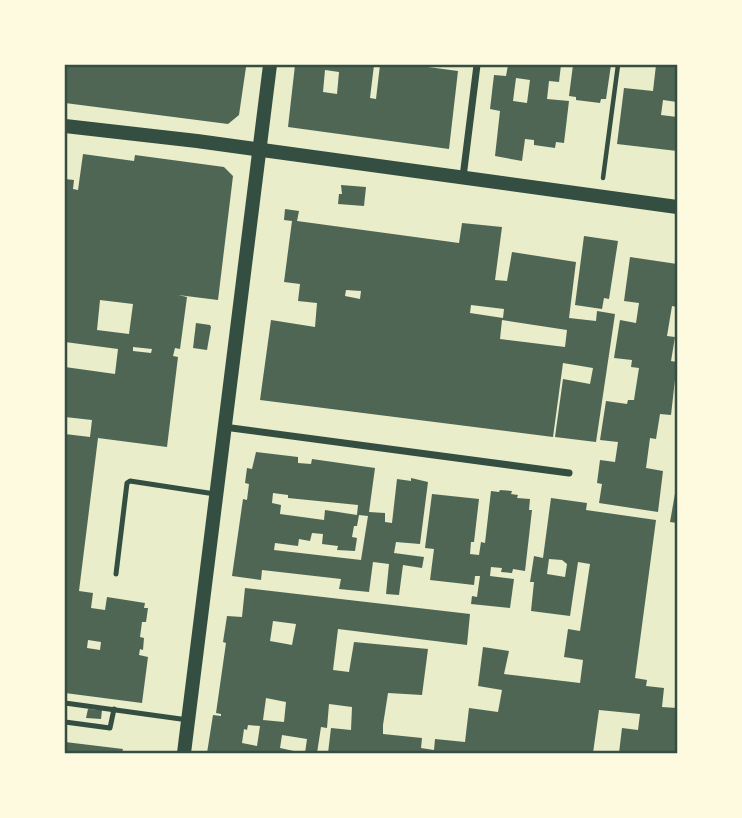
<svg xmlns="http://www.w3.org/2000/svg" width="742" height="818" font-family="Karla,sans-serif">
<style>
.building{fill:#4f6655;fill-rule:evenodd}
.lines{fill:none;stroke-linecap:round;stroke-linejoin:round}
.path{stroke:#344e41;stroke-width:4.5}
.service{stroke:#344e41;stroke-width:5}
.minor{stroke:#344e41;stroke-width:7}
.secondary{stroke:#344e41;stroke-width:14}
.neatline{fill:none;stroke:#344e41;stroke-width:2.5}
</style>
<rect width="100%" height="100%" fill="#e9edc9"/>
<g class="building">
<path d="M65,65H241L246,67L239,115L228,124L65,103Z"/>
<path d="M295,65H374L370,98L376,99L380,65H413L458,71L449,149L288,127ZM325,70L339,72L337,94L323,92Z"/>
<path d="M508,65H561L559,82L549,81L547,99L569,101L564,143L556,142L555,148L534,145V140L525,139L522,161L495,156L500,111L490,109L494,75L506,76ZM516,78L530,80L527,103L513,101Z"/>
<path d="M573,65H611L606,99H601L600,103L576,100V97L569,96Z"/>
<path d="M656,65H677V102L663,100L661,115L677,117V151L617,144L624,88L653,91Z"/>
<path d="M83,154L134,161L135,155L224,167L233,176L218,300L178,295L187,297L180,349L175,348L173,356L178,357L167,447L98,438L79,591L93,593L91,608L105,610L107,597L145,603L144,608H148L146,622H142L140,637L144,638L143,650L140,649L139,655L148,657L142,703L65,693V434L90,437L92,420L65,417V367L115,374L118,349L65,342V179L74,180L73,189L78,190ZM100,300L133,304L129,334L97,330ZM133,347L152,349L151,353L133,351ZM88,640L101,642L100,650L87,648Z"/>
<path d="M341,185L366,187L364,206L338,204L339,194H342Z"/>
<path d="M285,209L299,211L297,221L459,243L462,223L502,227L495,280L507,281L512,252L576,262L569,318L596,321L597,311L615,314L596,442L555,437L563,379L590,384L593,368L563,363L553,437L260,400L271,320L315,327L317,303L298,301L300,284L284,282L292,221L284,220ZM346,290L361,291L360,299L345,296ZM471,305L504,309L503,318L470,313ZM502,320L567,330L565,347L500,339Z"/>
<path d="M584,236L618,241L609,299L604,298L602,309L575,305Z"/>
<path d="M630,257L677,264V307L672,306L667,336L675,337L671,361L677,362L671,415L660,414L656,439L650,438L646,468L663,471L658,512L599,503L602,484L597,483L600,460L615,462L618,442L600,440L606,401L627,404L628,400H634L639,368L631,367L632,360L614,358L620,320L636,323L639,303L624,301Z"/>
<path d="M196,323L210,325L211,327L207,350L193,348Z"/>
<path d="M256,452L298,457V463L311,464L312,459L375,468L369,512L385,513V522L392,523L397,479L411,481V478L428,482L420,544L396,542L394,553L424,557L422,568L403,565L399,595L386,594L389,564L373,562L369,592L339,589L341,579L262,570L261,580L232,576L243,499L247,500L249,484L245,483L247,468L252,469ZM273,493L288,495V498L358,505L357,515L325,510L324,520L280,514L281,505L272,503ZM359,515L368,516L361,560L274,550L275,543L298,546L299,539L310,541L312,533L323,534L322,544L338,546L337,550L355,551L357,538L352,537L354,526H357Z"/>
<path d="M676,488H677V523L670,522Z"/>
<path d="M500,490L512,491L511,494L518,495L517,498L530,499L529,510H532L525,571L513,569L512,573L501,572L502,568L491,567L490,576L514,579L510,608L471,604L472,596L477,597L480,576H475L474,585L430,580L434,549L425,548L432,494L479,499L474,542H471L470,554L479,555L481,542L485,543L491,491L499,492Z"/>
<path d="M551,498L587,503L586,510L656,520L635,678L647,680L646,686L664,688L662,707L677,708V753H619L622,728L638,730L640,714L599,710L593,753H328L331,728L351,730L352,707L329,704L327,728L321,727L317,753H305L307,739L282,735L280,748L303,753H207L213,715L221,716V714L216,713L226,643L223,642L227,616L242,617L245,588L470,614L467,645L338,629L333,670L349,672L354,642L428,649L422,695L388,693L383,725V734L422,738L421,748L434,750L435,739L465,742L469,708L498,712L502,690L478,686L483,647L509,651L504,674L580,683L583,660L564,657L568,629L580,631L590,564L578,562L570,616L531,611L534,582H530L534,556L543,558ZM549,559L562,560L567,564L565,577L547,574ZM273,621L296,624L292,645L270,641ZM266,698L286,702L284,722L263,720ZM248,725L260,726L257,746L242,743L244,729L247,730Z"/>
<path d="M88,709L102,710L101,719L86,718Z"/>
<path d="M65,742L123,749L122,753H65Z"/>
</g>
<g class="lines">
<path class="path" d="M603,178L618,65"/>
<g class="service">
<path d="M116,574L127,483L130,481L215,494"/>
<path d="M65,703L188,720"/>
<path d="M65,722L110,728L114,709"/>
</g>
<g class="minor">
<path d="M463,177L477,65"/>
<path d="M224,427L569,473"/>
</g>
<g class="secondary">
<path d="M65,126L197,141L677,207"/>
<path d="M184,753L270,65"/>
</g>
</g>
<rect width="742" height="818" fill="none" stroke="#fefae0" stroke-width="133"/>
<rect x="66" y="66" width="610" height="686" class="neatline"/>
</svg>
